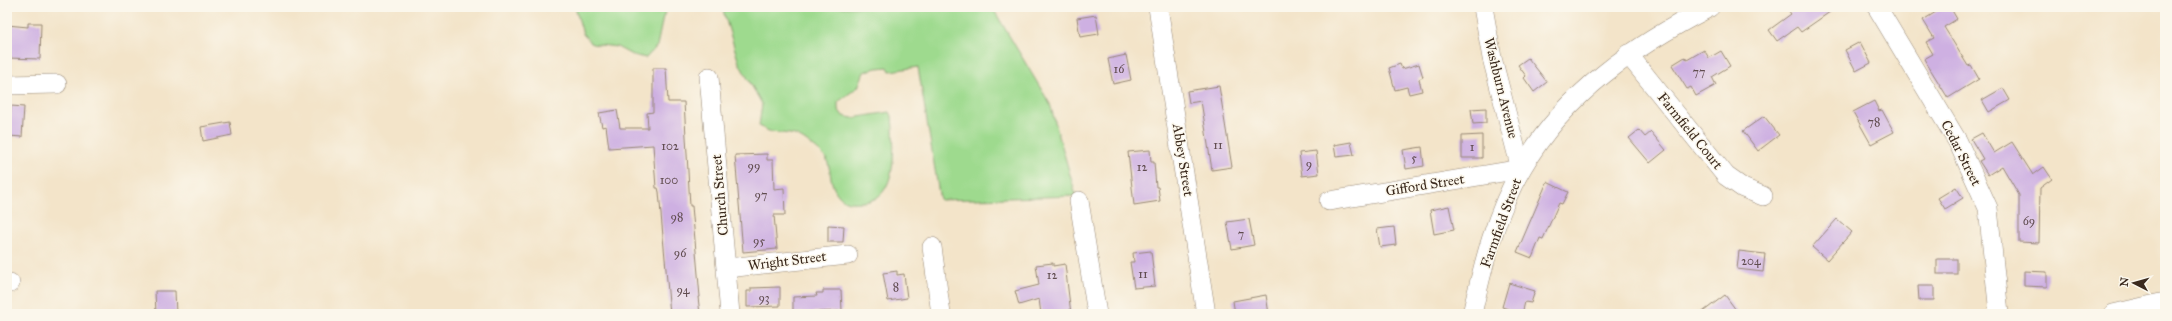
<svg xmlns="http://www.w3.org/2000/svg" width="2172" height="321" font-family="'IM FELL Great Primer',serif">
<style>
.green{fill:#9eda8e;stroke:#6c8256}
.building{fill:#ceb0e2}
.lines{fill:none;stroke-linecap:round;stroke-linejoin:round}
.minor-casing{stroke:#978774;stroke-width:20}
.minor{stroke:#fff;stroke-width:19}
.labels{text-anchor:middle;dominant-baseline:central;stroke-width:3;stroke-linejoin:round;paint-order:stroke}
.number-label{font-size:12px;fill:#604c4f}
.street-label{font-size:14px;fill:#3b2a1e;stroke:#fbf7ec}
</style>
<rect width="100%" height="100%" fill="#fbf7ec"/>
<filter id="ink" filterUnits="userSpaceOnUse"><feTurbulence type="fractalNoise" baseFrequency=".025" numOctaves="2"/><feDisplacementMap in="SourceGraphic" scale="8" xChannelSelector="R" yChannelSelector="G"/><feConvolveMatrix kernelMatrix="1 2 1 2 8 2 1 2 1" color-interpolation-filters="sRGB"/></filter>
<filter id="wash" filterUnits="userSpaceOnUse"><feTurbulence type="fractalNoise" baseFrequency=".012" numOctaves="4" result="noise"/><feDisplacementMap in="SourceGraphic" scale="16" xChannelSelector="R" yChannelSelector="G"/><feGaussianBlur stdDeviation="0.9" result="paint"/><feColorMatrix in="noise" values="0 0 0 0 0 0 0 0 0 0 0 0 0 0 0 0 0 1.4 0 .05"/><feComposite in="paint" operator="in"/></filter>
<g filter="url(#wash)">
<rect width="100%" height="100%" fill="#f3e4c9"/>
<g class="green">
<path d="M575,7H668L663,17L657,46L646,58L632,55L617,47L592,44L583,34Z"/>
<path d="M722,7H992L1050,104L1076,196L940,200L918,67L890,71L888,67L876,68L864,72L858,87L838,102V109L843,116L852,118L890,112L892,116C894,142 900,200 863,202C855,202 846,204 840,197C829,186 832,173 827,160C825,156 818,150 814,147C807,142 799,135 790,134C775,132 772,134 759,126L762,104L739,63Z"/>
</g>
<g id="blocks">
<g class="building">
<path d="M1786,7H1837L1801,32L1797,27L1777,41L1769,30L1791,14Z"/>
<path d="M1944,7H1950L1957,19L1944,27L1968,66L1971,65L1979,79L1948,98L1924,59L1933,54L1926,42L1934,38L1923,20Z"/>
<path d="M1096,15L1099,34L1080,37L1077,18Z"/>
<path d="M28,23H41L40,59L7,58V25L28,27Z"/>
<path d="M1860,42L1871,63L1856,71L1845,50Z"/>
<path d="M1704,50L1709,58L1721,51L1730,66L1712,77L1716,85L1696,96L1691,87L1687,89L1672,65L1685,57L1687,60Z"/>
<path d="M1126,55L1131,80L1113,84L1108,59Z"/>
<path d="M1528,58L1547,82L1534,92L1524,78L1526,76L1518,65Z"/>
<path d="M1400,64L1402,69L1419,64L1423,77L1419,79L1422,91L1409,94L1407,87L1395,90L1389,68Z"/>
<path d="M653,68H666L668,102H684L690,206H692L700,297H698L700,314H670L659,192L658,188H656L653,145L609,148L606,126L602,127L599,113L617,110L620,128H648L647,113L653,112Z"/>
<path d="M1219,86L1232,167L1212,170L1201,101L1189,103L1187,91Z"/>
<path d="M2003,88L2010,100L1989,112L1982,100Z"/>
<path d="M1874,101L1879,111L1882,110L1894,132L1871,144L1853,112Z"/>
<path d="M11,106L24,107L22,137L9,136Z"/>
<path d="M1486,108V123L1473,124L1471,109Z"/>
<path d="M1764,116L1779,135L1758,151L1743,131Z"/>
<path d="M230,122L232,135L203,141L201,127Z"/>
<path d="M1639,130L1645,137L1651,132L1666,150L1650,163L1629,138Z"/>
<path d="M1982,133L1994,153L2012,142L2033,175L2044,167L2052,179L2040,188L2039,243L2019,242V195L2002,166L1988,175L1979,161L1983,159L1971,139Z"/>
<path d="M1482,135V158H1462V136Z"/>
<path d="M1351,142L1354,155L1336,157L1334,145Z"/>
<path d="M1422,147L1424,166L1406,169L1403,150Z"/>
<path d="M1150,150L1151,162H1154L1156,187H1158L1160,201L1134,205L1128,152Z"/>
<path d="M1316,151L1319,174L1302,176L1299,153Z"/>
<path d="M767,154V160H773L774,189L784,188L785,215H774L777,249L743,252L735,155Z"/>
<path d="M1547,182L1568,192L1562,204L1559,203L1543,239L1540,238L1532,258L1517,252Z"/>
<path d="M1956,187L1963,198L1945,209L1938,198Z"/>
<path d="M1449,206L1454,230L1434,234L1430,210Z"/>
<path d="M1249,219L1254,245L1232,249L1227,222Z"/>
<path d="M1837,219L1852,232L1827,260L1812,247Z"/>
<path d="M828,225L844,226L843,242H828Z"/>
<path d="M1394,227L1396,245L1380,247L1377,229Z"/>
<path d="M1151,251L1155,286L1134,288L1130,262H1134L1133,253Z"/>
<path d="M1739,251L1765,254L1763,272L1737,269Z"/>
<rect x="1937" y="259" width="20" height="15"/>
<path d="M1053,263V266L1065,264L1071,314H1041L1039,299L1019,305L1015,291L1039,285L1036,265Z"/>
<path d="M897,271V275L904,274L907,298L888,301L883,273Z"/>
<path d="M2024,271L2047,272V287L2024,286Z"/>
<path d="M1509,283L1535,291L1531,303L1525,302L1522,314H1506L1508,309L1502,307Z"/>
<path d="M1918,286H1934V300H1919Z"/>
<path d="M780,287V306L747,307V291H751V288Z"/>
<path d="M823,290H841L842,311L793,313V297L817,296L816,293H823Z"/>
<path d="M155,291H175L176,314H156Z"/>
<path d="M1266,295L1269,314H1235L1233,301Z"/>
<path d="M1725,295L1739,314H1700Z"/>
</g>
</g>
</g>
<g filter="url(#ink)">
<use href="#blocks" fill-opacity="0" stroke="#978774" stroke-width="1"/>
<g class="lines">
<g class="minor-casing">
<g id="minor">
<path d="M1158,7L1206,314"/>
<path d="M1877,7L1958,142L1988,208L1999,314"/>
<path d="M1628,54L1726,176L1743,188L1763,196"/>
<path d="M709,77L730,314"/>
<path d="M7,85L57,84"/>
<path d="M1079,201L1097,314"/>
<path d="M1329,201L1521,169L1492,58L1483,7"/>
<path d="M932,247L941,314"/>
<path d="M727,268L848,255"/>
<path d="M7,283H10"/>
<path d="M1472,314C1483,265 1496,212 1522,168C1565,93 1636,45 1710,7"/>
<path d="M2113,314L2165,302"/>
</g>
</g>
<use href="#minor" class="minor"/>
</g>
</g>
<g class="labels">
<g class="number-label">
<text x="1119" y="69">16</text>
<text x="1699" y="72">77</text>
<text x="1874" y="122">78</text>
<text x="1218" y="145">11</text>
<text x="670" y="146">102</text>
<text x="1472" y="147">1</text>
<text x="1414" y="158">5</text>
<text x="1309" y="164">9</text>
<text x="754" y="166">99</text>
<text x="1142" y="167">12</text>
<text x="669" y="180">100</text>
<text x="761" y="195">97</text>
<text x="677" y="217">98</text>
<text x="2029" y="221">69</text>
<text x="1241" y="234">7</text>
<text x="759" y="241">95</text>
<text x="680" y="253">96</text>
<text x="1751" y="261">204</text>
<text x="1143" y="274">11</text>
<text x="1052" y="275">12</text>
<text x="896" y="287">8</text>
<text x="683" y="290">94</text>
<text x="764" y="298">93</text>
</g>
<g class="street-label">
<text transform="translate(1501 88) rotate(76)">Washburn Avenue</text>
<text transform="translate(1690 131) rotate(51)">Farmfield Court</text>
<text transform="translate(1961 153) rotate(63)">Cedar Street</text>
<text transform="translate(1183 160) rotate(81)">Abbey Street</text>
<text transform="translate(1425 185) rotate(-9)">Gifford Street</text>
<text transform="translate(720 195) rotate(-95)">Church Street</text>
<text transform="translate(1501 223) rotate(-70)">Farmfield Street</text>
<text transform="translate(787 261) rotate(-7)">Wright Street</text>
</g>
</g>
<rect width="2172" height="321" fill="none" stroke="#fbf7ec" stroke-width="24"/>
<g transform="translate(2134 283) rotate(276)" stroke="#fbf7ec" stroke-width="3" paint-order="stroke">
<path d="M0-3L7 15L0 10L-7 15Z" fill="#3b2a1e"/>
<text y="-6" font-size="11" font-weight="bold" text-anchor="middle" fill="#3b2a1e">N</text>
</g>
</svg>
